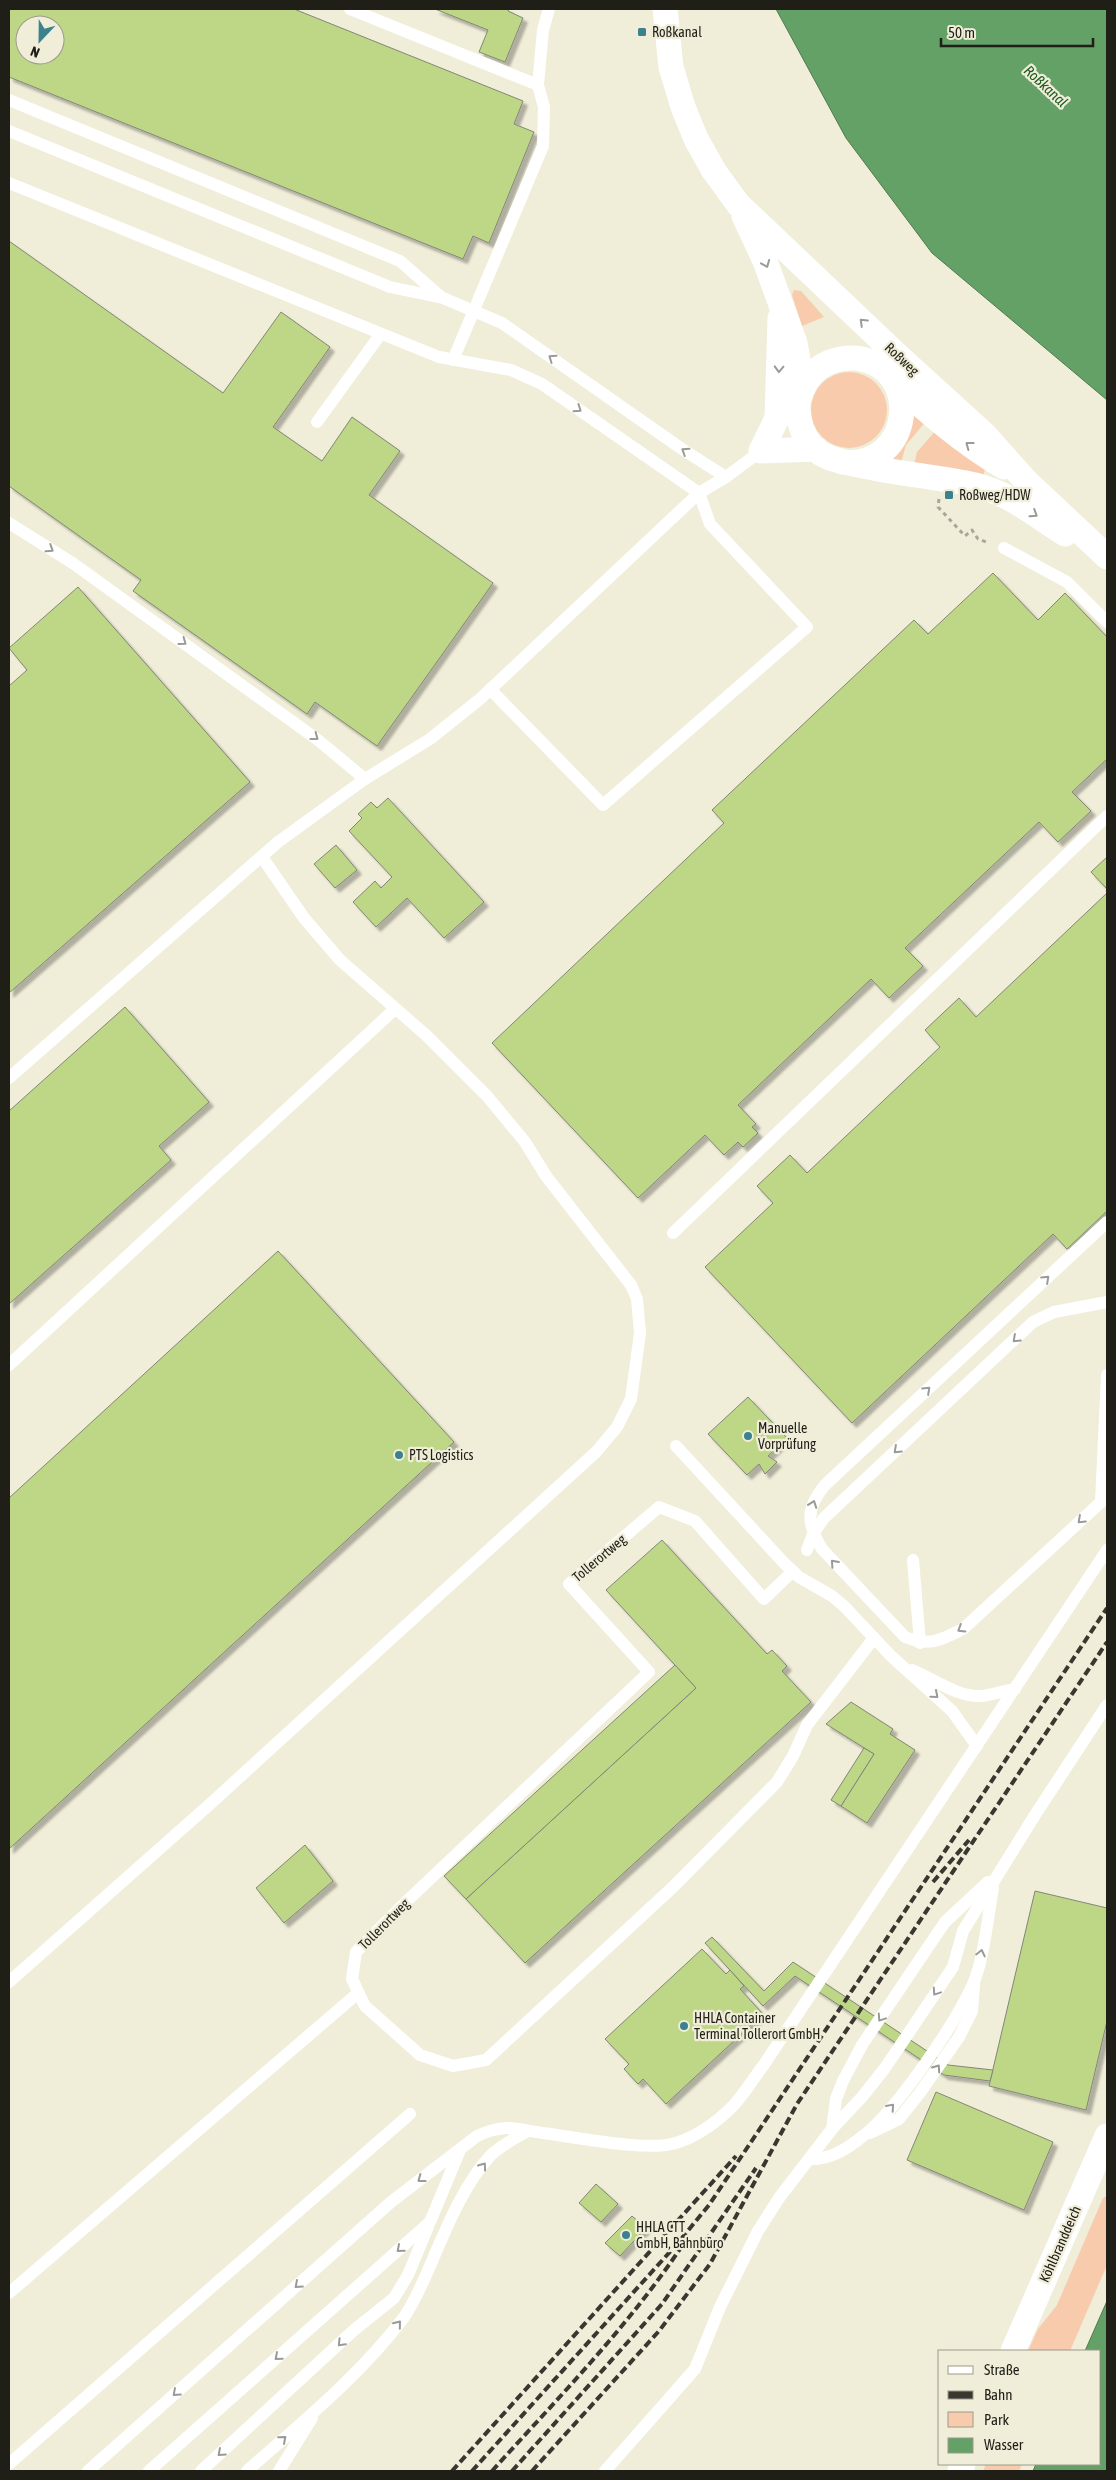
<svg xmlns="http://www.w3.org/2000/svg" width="1116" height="2480" font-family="'Asap Condensed',sans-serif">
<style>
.green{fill:#f9cbad}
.water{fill:#64a166;stroke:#4f7a4e}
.building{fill:#bed787;stroke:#828776;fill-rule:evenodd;filter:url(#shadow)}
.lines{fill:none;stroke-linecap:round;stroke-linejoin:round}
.path{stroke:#a9a797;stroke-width:3;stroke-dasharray:4 4;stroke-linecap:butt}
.service{stroke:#fff;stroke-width:12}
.minor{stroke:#fff;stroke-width:25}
.rail{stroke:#39372f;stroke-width:4;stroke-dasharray:8 4;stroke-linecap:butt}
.oneway{stroke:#9a9a97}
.poi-dot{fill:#3c818e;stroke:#f0edd9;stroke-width:2}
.labels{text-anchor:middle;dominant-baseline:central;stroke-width:4.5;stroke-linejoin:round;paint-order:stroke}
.poi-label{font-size:14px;fill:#1f1e17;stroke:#f0edd9;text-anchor:start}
.street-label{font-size:14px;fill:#1f1e17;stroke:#f0edd9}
.water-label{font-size:15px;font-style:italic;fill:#1d5c23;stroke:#f0edd9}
</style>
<defs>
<filter id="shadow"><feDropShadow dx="4.5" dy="4.5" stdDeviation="1" flood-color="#0004"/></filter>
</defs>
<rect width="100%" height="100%" fill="#f0edd9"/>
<g class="green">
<path d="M794,290L801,291L824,317L802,326L792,295Z"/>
<circle cx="849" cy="410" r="38"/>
<path d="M913,408L927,420L906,445L900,466L889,461Z"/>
<path d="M937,429L985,469L983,477L913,469L917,452Z"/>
<path d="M1107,2196V2265L1070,2351H1028L1038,2329L1057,2305L1103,2198Z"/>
<path d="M986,2464H1022L1019,2471H983Z"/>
</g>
<g class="water">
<path d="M776,9H1107V400L932,253L846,138Z"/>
<path d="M1107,2301V2471H1033L1036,2464H1100V2351H1085Z"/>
</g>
<g class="building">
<path d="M9,9H294L523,101L514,124L534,132L489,243L473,236L463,259L9,77ZM25,25H55V55H25Z"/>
<path d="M435,9H509L508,11L523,18L505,62L479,52L488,30Z"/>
<path d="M9,241L223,393L281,312L330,347L273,427L322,461L352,417L400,451L369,495L493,583L377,746L315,702L307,714L133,591L141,580L9,486Z"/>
<path d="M993,573L1038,620L1065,593L1107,637V759L1072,792L1091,811L1058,842L1039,822L905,948L923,966L889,998L871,979L738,1105L756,1124L752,1127L758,1133L743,1147L738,1142L724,1155L705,1135L638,1198L492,1043L724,823L712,810L914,620L928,634Z"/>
<path d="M78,587L250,782L9,993V686L27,670L9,648Z"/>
<path d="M388,798L484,902L444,938L407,898L376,927L353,902L375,881L381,888L392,877L349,831L362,818L358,814L371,802L377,808Z"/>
<path d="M336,845L357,870L335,888L314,864Z"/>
<path d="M1107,857V889L1091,872Z"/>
<path d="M1107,893V1211L1067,1249L1053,1234L852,1423L705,1267L773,1203L757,1186L790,1155L807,1173L940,1047L925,1030L959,998L976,1017Z"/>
<path d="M125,1007L209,1102L159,1146L171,1160L9,1304V1111Z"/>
<path d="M278,1251L454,1442L9,1849V1498Z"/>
<path d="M748,1397L787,1438L768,1456L777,1462L765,1474L759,1464L747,1475L708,1434Z"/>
<path d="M662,1540L767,1654L772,1650L787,1666L782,1671L811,1702L525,1963L466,1899L696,1688L606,1590Z"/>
<path d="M675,1665L696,1688L466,1899L444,1876Z"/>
<path d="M851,1702L893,1729L890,1734L915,1750L867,1823L841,1806L874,1754L826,1724Z"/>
<path d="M864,1748L874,1754L841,1806L831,1800Z"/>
<path d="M305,1845L333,1881L284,1923L256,1888Z"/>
<path d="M1035,1891L1107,1908V2021L1086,2110L989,2086Z"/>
<path d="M712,1937L764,1991L793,1962L948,2065L993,2070L990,2081L944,2075L795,1976L763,2006L705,1943Z"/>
<path d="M702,1949L726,1974L730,1970L744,1986L740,1989L763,2014L666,2104L643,2079L638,2084L624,2069L629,2064L605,2039Z"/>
<path d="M936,2092L1053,2142L1024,2210L907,2160Z"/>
<path d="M596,2184L618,2204L601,2222L579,2203Z"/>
<path d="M632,2216L646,2228L620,2256L605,2243Z"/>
</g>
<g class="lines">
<path class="path" d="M939,499L938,507L965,536L972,530L978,539L989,543"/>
<g class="service">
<path d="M350,9L538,85"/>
<path d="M9,100L400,261L441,297"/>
<path d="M9,131L390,287L443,298L502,323L682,449L726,477"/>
<path d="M9,183L439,357L511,370L542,384L699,493L710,524L807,627L603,805L490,689"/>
<path d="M453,360L543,146L544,107L538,85L543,30L549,9"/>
<path d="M317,422L380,335"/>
<path d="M9,523L74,564L318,740L365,779"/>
<path d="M1004,548L1067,582L1107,622"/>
<path d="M9,1078L278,842L365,779L430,739L480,699L699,493L726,477L761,451"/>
<path d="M673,1233L1107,816"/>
<path d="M9,1365L395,1009"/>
<path d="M1107,1375L1101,1502L963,1629C941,1640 930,1647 905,1637L822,1549C807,1524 805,1509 825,1485L1107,1222"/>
<path d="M676,1446L785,1564L799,1577L832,1596L844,1606L891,1656L952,1711L977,1746"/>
<path d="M807,1550L813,1534L824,1518L1033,1322L1054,1312L1107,1302"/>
<path d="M913,1560L920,1643"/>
<path d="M792,1572L764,1599L695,1521L659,1507L569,1584L649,1672L409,1899L356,1952L352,1979L365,2006L420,2055L453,2066L486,2060L673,1887L777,1782L793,1756L807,1725L874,1638"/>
<path d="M912,1670C934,1679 957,1697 981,1696C992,1695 1004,1691 1015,1689"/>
<path d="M9,1982L209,1805L596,1452L617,1427L631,1399L640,1333L637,1299L631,1285L546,1176L525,1142L487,1096L427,1036L340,960L304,918L262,857"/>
<path d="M832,2129L836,2099L843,2081L862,2045L945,1922L988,1882"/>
<path d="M870,2133L899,2119L919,2094L959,2037L972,2011L974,1985"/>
<path d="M809,2159C830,2160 847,2149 863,2136C897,2110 957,2021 974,1982C984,1957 988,1916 993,1888"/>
<path d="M9,2293L358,1993"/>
<path d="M9,2464L410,2114"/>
<path d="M88,2471L391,2202L477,2136C504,2123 516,2129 543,2133C575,2137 648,2152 676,2143C698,2136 717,2122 733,2106C744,2094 753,2079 763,2066L1107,1550"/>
<path d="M149,2471L430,2222L460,2150"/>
<path d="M201,2471L354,2330L394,2298L408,2275L428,2227"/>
<path d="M247,2471C300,2424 358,2377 402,2320C414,2304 422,2284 430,2266C445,2231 464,2184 490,2156C501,2145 515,2138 528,2131"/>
<path d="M279,2471L312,2418"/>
<path d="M605,2471L695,2369L720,2307L758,2231L779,2198L832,2129L862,2097L885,2068L953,1967L963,1931L1035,1815L1107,1705"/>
</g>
<g class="minor">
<path d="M665,9L671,67L683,107L696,139L714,171L738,204L895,353L985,435L1025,480L1107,557"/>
<path d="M744,216L765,261L795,343L803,388"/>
<path d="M894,381C929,413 963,443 1004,467"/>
<path d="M801,393L777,418L761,451L816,449"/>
<path d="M777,418L780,318"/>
<path d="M842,462C914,470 924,365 855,358C837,357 819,364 808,379C800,390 796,404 799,418C801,432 809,445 820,453C833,461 849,463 863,466C900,474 939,477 975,485C1009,493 1037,516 1065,534"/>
<path d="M1013,2351L1107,2136"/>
<path d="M960,2471L963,2464"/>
</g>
<g class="rail">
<path d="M933,1882L969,1840"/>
<path d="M452,2471L736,2156"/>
<path d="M472,2471L677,2244L709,2205L1107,1608"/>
<path d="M492,2471C558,2398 627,2328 682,2246"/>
<path d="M512,2471L662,2304L756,2168"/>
<path d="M532,2471L659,2331L710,2264L797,2104L1107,1642"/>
</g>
</g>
<defs><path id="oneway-chevron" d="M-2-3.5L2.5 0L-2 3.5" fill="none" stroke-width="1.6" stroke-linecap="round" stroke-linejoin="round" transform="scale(1.25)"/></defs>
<g class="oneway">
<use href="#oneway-chevron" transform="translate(766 264) rotate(68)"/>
<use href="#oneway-chevron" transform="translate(863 322) rotate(-136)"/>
<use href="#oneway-chevron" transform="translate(552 358) rotate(-145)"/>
<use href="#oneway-chevron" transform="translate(779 369) rotate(92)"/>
<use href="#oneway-chevron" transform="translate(578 409) rotate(35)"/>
<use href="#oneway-chevron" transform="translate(969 445) rotate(-143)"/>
<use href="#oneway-chevron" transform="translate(685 451) rotate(-147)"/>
<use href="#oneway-chevron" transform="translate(1034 514) rotate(33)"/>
<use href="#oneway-chevron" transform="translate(50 549) rotate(33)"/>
<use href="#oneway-chevron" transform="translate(183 642) rotate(36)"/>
<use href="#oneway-chevron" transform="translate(315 737) rotate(37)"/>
<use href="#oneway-chevron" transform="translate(1046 1279) rotate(-43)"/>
<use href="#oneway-chevron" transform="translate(1016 1339) rotate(137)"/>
<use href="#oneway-chevron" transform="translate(927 1390) rotate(-43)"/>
<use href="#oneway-chevron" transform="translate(897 1450) rotate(137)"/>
<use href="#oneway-chevron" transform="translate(813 1504) rotate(-70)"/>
<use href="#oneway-chevron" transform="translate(1081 1520) rotate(137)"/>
<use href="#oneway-chevron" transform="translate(834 1563) rotate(-132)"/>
<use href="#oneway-chevron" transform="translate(961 1629) rotate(148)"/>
<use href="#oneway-chevron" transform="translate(935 1695) rotate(41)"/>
<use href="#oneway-chevron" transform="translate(981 1953) rotate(-77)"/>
<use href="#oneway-chevron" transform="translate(936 1992) rotate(124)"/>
<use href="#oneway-chevron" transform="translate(881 2018) rotate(124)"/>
<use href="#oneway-chevron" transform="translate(937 2068) rotate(-55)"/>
<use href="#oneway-chevron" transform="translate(891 2107) rotate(-49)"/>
<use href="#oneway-chevron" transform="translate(483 2166) rotate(-54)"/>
<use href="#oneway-chevron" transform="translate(421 2179) rotate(143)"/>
<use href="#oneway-chevron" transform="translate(400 2249) rotate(139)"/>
<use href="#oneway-chevron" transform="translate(298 2285) rotate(138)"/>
<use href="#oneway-chevron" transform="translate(398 2324) rotate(-51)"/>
<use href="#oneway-chevron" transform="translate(341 2343) rotate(134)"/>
<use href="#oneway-chevron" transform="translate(278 2357) rotate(139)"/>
<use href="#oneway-chevron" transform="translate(176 2393) rotate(138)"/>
<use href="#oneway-chevron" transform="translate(283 2439) rotate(-41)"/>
<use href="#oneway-chevron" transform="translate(221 2453) rotate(138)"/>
</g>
<g class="poi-dot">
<rect x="637" y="27" width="10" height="10" rx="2.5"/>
<rect x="944" y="490" width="10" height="10" rx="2.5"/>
<circle cx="748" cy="1436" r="5"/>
<circle cx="399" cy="1455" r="5"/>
<circle cx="684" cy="2026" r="5"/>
<circle cx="626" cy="2235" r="5"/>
</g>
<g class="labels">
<g class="poi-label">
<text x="652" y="32">Roßkanal</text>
<text x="959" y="495">Roßweg/HDW</text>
<text x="758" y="1428">Manuelle<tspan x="758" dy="16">Vorprüfung</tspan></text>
<text x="409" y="1455">PTS Logistics</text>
<text x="694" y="2018">HHLA Container<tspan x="694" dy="16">Terminal Tollerort GmbH</tspan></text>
<text x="636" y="2227">HHLA CTT<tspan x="636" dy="16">GmbH, Bahnbüro</tspan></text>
</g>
<g class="street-label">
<text transform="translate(902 359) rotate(43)">Roßweg</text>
<text transform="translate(599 1558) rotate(-40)">Tollerortweg</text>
<text transform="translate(384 1924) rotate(-45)">Tollerortweg</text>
<text transform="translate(1060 2244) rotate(-66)">Köhlbranddeich</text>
</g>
<g class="water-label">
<text transform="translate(1046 86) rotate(43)">Roßkanal</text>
</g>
</g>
<rect width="1116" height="2480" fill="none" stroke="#1f1e17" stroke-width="20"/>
<rect x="938" y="2350" width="162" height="115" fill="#f0edd9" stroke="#9c9a8b"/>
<rect x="948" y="2366" width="25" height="8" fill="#ffffff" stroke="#9c9a8b"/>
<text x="984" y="2375" font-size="15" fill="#1f1e17">Straße</text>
<rect x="948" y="2391" width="25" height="8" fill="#39372f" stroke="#9c9a8b"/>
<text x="984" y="2400" font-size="15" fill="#1f1e17">Bahn</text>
<rect x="948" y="2412" width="25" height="15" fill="#f9cbad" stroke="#9c9a8b"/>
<text x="984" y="2425" font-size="15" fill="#1f1e17">Park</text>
<rect x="948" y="2438" width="25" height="15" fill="#64a166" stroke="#9c9a8b"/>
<text x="984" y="2450" font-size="15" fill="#1f1e17">Wasser</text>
<g transform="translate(40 40) rotate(202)"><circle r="24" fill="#f0edd9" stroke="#9c9a8b"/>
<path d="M0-4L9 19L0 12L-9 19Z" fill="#3c818e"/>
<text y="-8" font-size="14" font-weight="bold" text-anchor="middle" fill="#1f1e17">N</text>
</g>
<path d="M941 38v8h152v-8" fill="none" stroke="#1f1e17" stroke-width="2.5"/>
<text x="948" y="38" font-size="15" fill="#1f1e17" stroke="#f0edd9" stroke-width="4" paint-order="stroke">50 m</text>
</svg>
